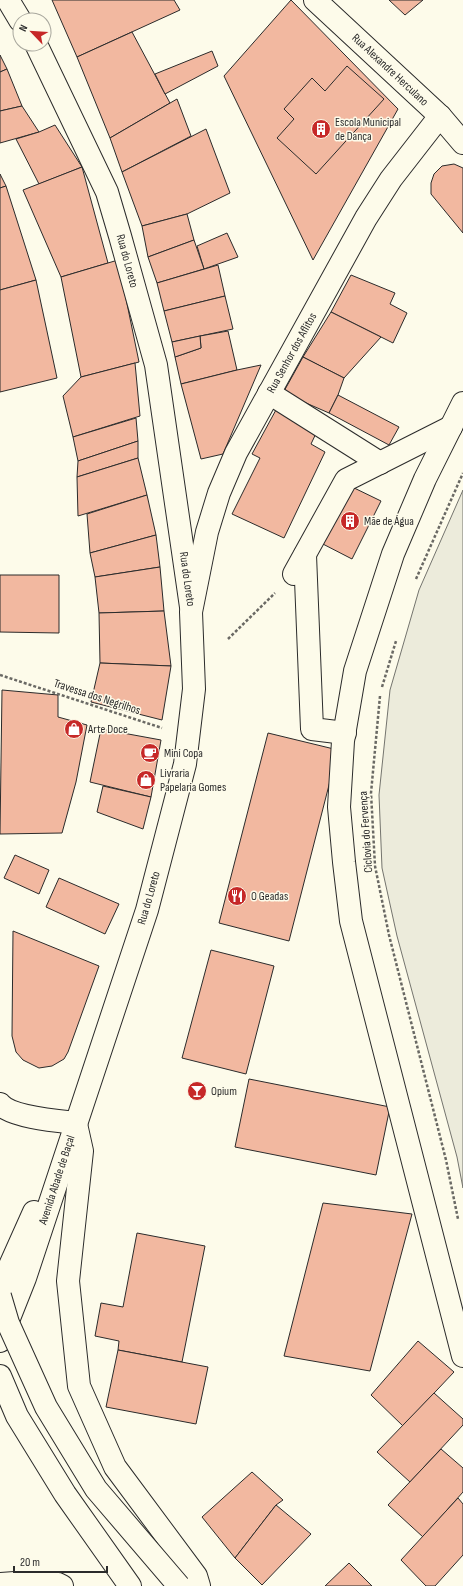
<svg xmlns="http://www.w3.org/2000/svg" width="463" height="1586" font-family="'Sofia Sans Condensed',sans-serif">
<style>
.green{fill:#ecebdb;stroke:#74746e}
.building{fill:#f2b8a0;stroke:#2b2b2b}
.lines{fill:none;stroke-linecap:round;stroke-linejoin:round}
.minor-casing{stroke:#2b2b2b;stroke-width:24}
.tertiary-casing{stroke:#2b2b2b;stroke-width:24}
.primary-casing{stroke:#2b2b2b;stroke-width:24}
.path{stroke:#6a6964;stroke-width:2.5;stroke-dasharray:3 2;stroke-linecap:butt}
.minor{stroke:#fdfbea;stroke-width:22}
.tertiary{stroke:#fdfbea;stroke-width:22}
.primary{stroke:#fdfbea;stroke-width:22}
.primary-bridge-casing{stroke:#2b2b2b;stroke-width:24;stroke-linecap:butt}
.primary-bridge{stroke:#fdfbea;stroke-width:22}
.labels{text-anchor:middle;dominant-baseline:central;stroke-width:3;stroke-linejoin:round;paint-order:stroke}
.street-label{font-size:12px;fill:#2b2b2b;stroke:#fdfbea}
.poi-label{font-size:12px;fill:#2b2b2b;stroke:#fdfbea;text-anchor:start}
</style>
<rect width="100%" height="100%" fill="#fdfbea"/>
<path class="green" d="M463,490V1188L457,1157L397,936L382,868L379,795L390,690L419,590Z"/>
<g class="building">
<path d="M52,0H174L180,10L77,57Z"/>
<path d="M291,0L398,109L313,260L224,76Z"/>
<path d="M389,0H423L405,15Z"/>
<path d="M132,32L170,103L110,138L77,57Z"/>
<path d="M212,51L218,66L165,94L155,74Z"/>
<path d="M0,55L7,69L0,72Z"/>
<path d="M347,66L384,99L316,174L277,138L294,119L284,109L312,78L325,91Z"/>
<path d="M7,69L22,106L0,111V72Z"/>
<path d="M177,99L191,136L122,172L110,138Z"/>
<path d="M22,106L39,132L0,143V111Z"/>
<path d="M55,125L82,167L39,184L16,139L39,132Z"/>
<path d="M206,129L230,193L187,214L142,226L122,172Z"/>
<path d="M454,164L463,168V233L431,194V183L434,174L442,166Z"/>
<path d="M82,167L108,263L61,277L23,190Z"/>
<path d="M0,174L6,186L0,188Z"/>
<path d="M6,186L36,280L0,290V188Z"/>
<path d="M187,214L194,240L148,257L142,226Z"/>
<path d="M227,233L238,257L204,269L197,246Z"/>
<path d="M194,240L204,269L157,283L148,257Z"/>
<path d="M118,260L139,362L81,377L61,277Z"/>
<path d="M218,265L225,296L164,311L157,283Z"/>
<path d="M351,275L395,293L390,304L407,313L393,343L331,312Z"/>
<path d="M36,280L57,378L0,392V290Z"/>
<path d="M225,296L233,329L172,342L164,311Z"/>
<path d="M331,312L381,337L344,378L303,357Z"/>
<path d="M228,331L237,370L181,384L175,357L201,348L200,336Z"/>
<path d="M200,336L201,348L175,357L172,342Z"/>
<path d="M303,357L344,378L338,395L329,413L283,393Z"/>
<path d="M135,363L140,416L73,437L63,396L81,377Z"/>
<path d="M261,365L223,454L201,459L181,384L237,370Z"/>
<path d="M338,395L399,427L389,445L329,413Z"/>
<path d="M277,408L319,427L311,444L325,452L284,538L232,514L260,458L252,454Z"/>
<path d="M136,418L138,441L78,461L73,437Z"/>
<path d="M138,441V458L77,477L78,461Z"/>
<path d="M138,458L147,495L78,516L77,477Z"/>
<path d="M348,485L381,501L352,559L319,542Z"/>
<path d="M147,495L156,535L90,553L87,514Z"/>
<path d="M156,535L160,567L95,577L90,553Z"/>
<path d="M160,567L164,611L99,613L95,577Z"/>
<path d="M0,575H59V633L0,632Z"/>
<path d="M164,611L171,666L100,663L99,613Z"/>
<path d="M100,663L171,666L162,720L91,702Z"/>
<path d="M2,690L58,695V717L87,725L76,782L62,833L0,834Z"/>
<path d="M101,729L161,740L151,797L90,782Z"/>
<path d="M268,733L338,750L289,941L219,923Z"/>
<path d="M103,786L151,797L143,829L97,812Z"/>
<path d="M15,855L49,870L39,894L4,878Z"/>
<path d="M59,878L119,904L105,934L46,907Z"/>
<path d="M13,931L99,966L68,1052L64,1059L52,1066L39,1068L23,1060L16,1052L12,1036Z"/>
<path d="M211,950L274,966L246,1074L182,1058Z"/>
<path d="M249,1079L390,1107L376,1175L235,1147Z"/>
<path d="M323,1203L412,1214L370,1371L284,1356Z"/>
<path d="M137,1233L205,1246L182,1362L118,1350L119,1341L95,1336L101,1303L123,1307Z"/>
<path d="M418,1341L454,1372L403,1426L371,1395Z"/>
<path d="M118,1350L208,1367L196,1424L106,1407Z"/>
<path d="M434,1393L463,1419V1425L410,1482L377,1452Z"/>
<path d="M441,1449L463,1468V1492L423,1537L388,1505Z"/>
<path d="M252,1472L283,1500L276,1505L235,1558L202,1517Z"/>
<path d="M458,1498L463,1504V1555L435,1586H426L401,1560Z"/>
<path d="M276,1505L311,1534L262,1585L235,1558Z"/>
<path d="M349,1563L372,1586H325Z"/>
</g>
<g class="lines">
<g class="minor-casing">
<g id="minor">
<path d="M8,0L20,20"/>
<path d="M315,0L440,116"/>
<path d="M36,44L107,192L120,236L156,365L191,607"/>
<path d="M269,393L380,463"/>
<path d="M305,555L312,729L345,733"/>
<path d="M294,574L346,480L451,427"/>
</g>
</g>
<g class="tertiary-casing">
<path id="tertiary" d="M463,403L425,479L393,554L355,671L343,741L339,807L344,862L351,921L463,1356"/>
</g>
<g class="primary-casing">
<g id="primary">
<path d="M0,1104C11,1117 58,1121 76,1123"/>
<path d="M76,1124L82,1151L68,1281L79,1386L115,1467L196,1576L199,1586"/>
<path d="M0,1288L34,1212"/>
<path d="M0,1341L25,1278L147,910L185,764L194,689L191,612L207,532L219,493L236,453L366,218L391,179L440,116L463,143"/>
<path d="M0,1376L17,1416L65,1494L130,1586"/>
<path d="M0,1584L15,1583L58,1584L62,1586"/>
</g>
</g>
<g class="path">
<path d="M416,579L463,473"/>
<path d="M228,639L275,593"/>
<path d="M0,675L162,728"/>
<path d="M382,687L396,641"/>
<path d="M380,696L371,793L375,866L389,935L446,1160L458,1219"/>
</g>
<use href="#minor" class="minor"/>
<use href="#tertiary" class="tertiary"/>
<use href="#primary" class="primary"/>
<g class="primary-bridge-casing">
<path id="primary-bridge" d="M0,1296L8,1323L46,1407L96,1489L179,1586"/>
</g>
<use href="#primary-bridge" class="primary-bridge"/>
</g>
<defs>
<g id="building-disc" transform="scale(1)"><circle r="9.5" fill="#c62828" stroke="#fdfbea"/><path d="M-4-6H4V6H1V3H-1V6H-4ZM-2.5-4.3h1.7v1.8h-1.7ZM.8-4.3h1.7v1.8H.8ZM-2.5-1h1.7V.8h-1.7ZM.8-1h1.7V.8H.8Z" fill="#fff"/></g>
<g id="shop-disc" transform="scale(1)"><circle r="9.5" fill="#c62828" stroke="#fdfbea"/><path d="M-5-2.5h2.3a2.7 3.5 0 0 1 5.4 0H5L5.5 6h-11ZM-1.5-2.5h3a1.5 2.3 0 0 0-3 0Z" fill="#fff"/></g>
<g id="cafe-disc" transform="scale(1)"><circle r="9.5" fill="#c62828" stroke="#fdfbea"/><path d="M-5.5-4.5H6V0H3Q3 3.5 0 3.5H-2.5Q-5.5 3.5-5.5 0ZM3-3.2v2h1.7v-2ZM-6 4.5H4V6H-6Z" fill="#fff"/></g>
<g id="restaurant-disc" transform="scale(1)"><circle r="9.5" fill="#c62828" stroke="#fdfbea"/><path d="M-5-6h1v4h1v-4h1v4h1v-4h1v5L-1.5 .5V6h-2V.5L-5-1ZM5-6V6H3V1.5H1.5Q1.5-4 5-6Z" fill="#fff"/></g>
<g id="bar-disc" transform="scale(1)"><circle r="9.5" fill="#c62828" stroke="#fdfbea"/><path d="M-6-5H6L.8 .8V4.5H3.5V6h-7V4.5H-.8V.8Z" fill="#fff"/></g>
</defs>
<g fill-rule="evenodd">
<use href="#building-disc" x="321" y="129"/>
<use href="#building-disc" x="350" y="521"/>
<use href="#shop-disc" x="74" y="729"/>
<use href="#cafe-disc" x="150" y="753"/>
<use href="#shop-disc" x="146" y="780"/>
<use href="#restaurant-disc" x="237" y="896"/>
<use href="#bar-disc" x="197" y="1091"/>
</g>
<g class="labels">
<g class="street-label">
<text transform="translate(390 70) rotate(43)">Rua Alexandre Herculano</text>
<text transform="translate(127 261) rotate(75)">Rua do Loreto</text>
<text transform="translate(292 353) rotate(-61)">Rua Senhor dos Aflitos</text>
<text transform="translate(187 579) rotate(82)">Rua do Loreto</text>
<text transform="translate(97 697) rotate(18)">Travessa dos Negrilhos</text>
<text transform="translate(366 832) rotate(-94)">Ciclovia do Fervença</text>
<text transform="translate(149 898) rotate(-74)">Rua do Loreto</text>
<text transform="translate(57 1180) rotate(-72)">Avenida Abade de Baçal</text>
</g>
<g class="poi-label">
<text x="335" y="122">Escola Municipal<tspan x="335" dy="14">de Dança</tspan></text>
<text x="364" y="521">Mãe de Água</text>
<text x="88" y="729">Arte Doce</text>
<text x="164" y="753">Mini Copa</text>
<text x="160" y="773">Livraria<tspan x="160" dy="14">Papelaria Gomes</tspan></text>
<text x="251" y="896">O Geadas</text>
<text x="211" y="1091">Opium</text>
</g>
</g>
<g transform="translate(32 32) rotate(295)"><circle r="19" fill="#fdfbea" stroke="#a9a89e"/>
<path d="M0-3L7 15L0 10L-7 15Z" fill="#c62828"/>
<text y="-6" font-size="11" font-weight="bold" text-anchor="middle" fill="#2b2b2b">N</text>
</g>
<path d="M14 1566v6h93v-6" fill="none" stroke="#2b2b2b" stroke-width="2"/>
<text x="20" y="1566" font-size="12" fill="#2b2b2b" stroke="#fdfbea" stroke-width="3" paint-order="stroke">20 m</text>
</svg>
